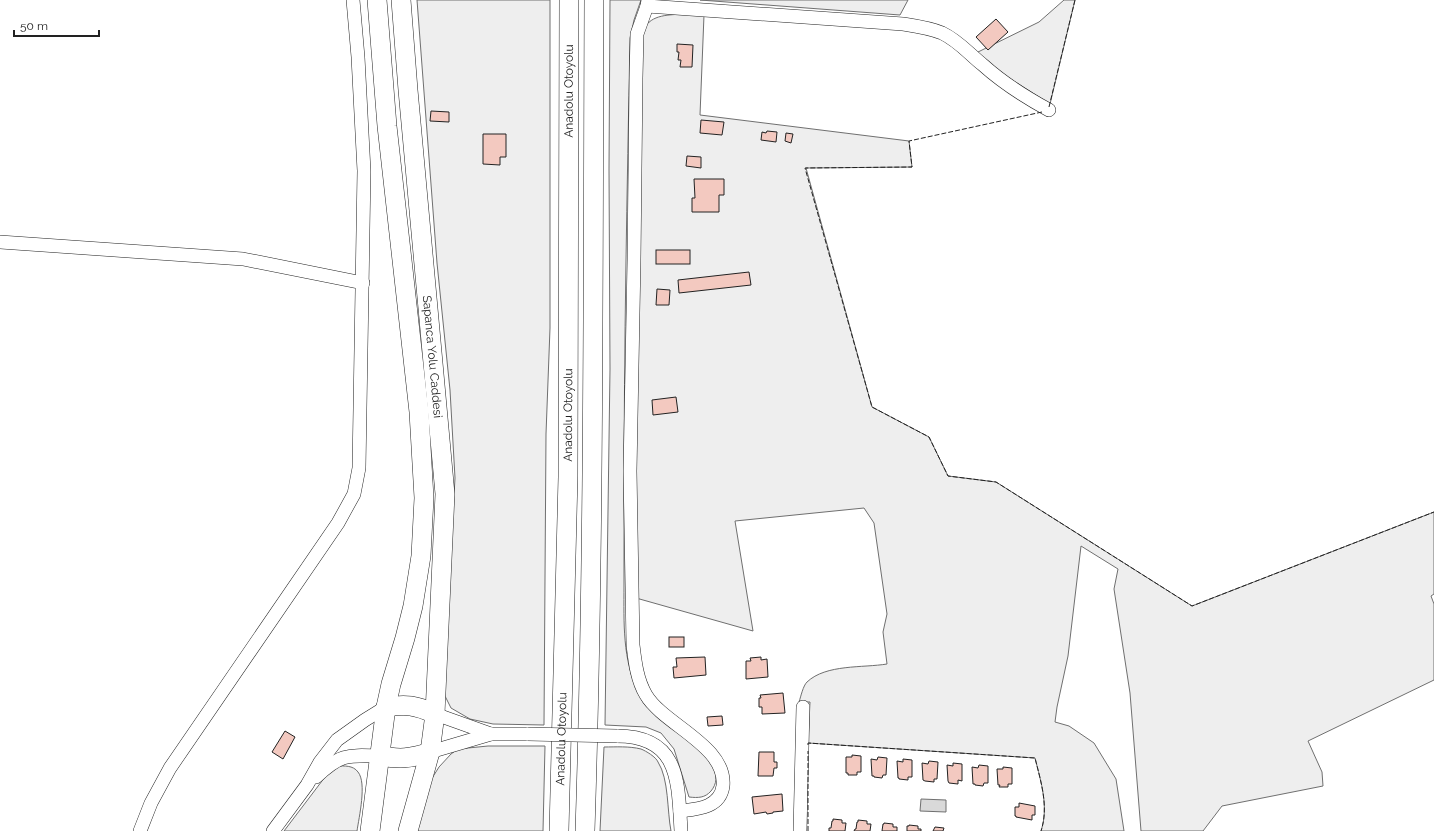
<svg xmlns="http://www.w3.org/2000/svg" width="1434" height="831" font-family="Raleway,sans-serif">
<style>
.green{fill:#eee;stroke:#6f6f6f}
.water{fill:#d9d9d9;stroke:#6f6f6f}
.building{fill:#f3c9c0;stroke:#222}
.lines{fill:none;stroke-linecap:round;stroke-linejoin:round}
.minor-casing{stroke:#222;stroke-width:14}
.highway-casing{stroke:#222;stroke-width:20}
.minor{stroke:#fff;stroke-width:13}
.highway{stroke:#fff;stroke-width:19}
.minor-bridge-casing{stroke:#222;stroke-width:14;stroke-linecap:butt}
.minor-bridge{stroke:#fff;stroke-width:13}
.fence{stroke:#222;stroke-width:1;stroke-dasharray:5 2;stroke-linecap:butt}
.labels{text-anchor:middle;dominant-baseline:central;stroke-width:3;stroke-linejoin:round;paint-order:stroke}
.street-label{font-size:12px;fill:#222;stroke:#fff}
</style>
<rect width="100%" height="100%" fill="#fff"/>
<g class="green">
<path d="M417,0H550V328L546,434L544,725L493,724L470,719L451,708L445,696L444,667L455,478L450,390L437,263Z"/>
<path d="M610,0H641L634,20L630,38C627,192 624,346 624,500C624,529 624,557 624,586C624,622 622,660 639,694C641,697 642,702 645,705C659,723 736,761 711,791C705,798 698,798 689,797L674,749L661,733L646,727L605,725L610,369L609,169Z"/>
<path d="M700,0H908L900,15Z"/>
<path d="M1064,0H1075L1050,104L1009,78L976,53L1039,22Z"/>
<path d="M684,14L704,15L700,115L909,141L912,167L806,168L872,407L929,437L948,476L996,482L1192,606L1434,512V594L1431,596L1434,604V680L1308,741L1322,772L1323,786L1222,806L1203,831H1141L1130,693L1114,589L1118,569L1081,546L1068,656L1057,707L1055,722L1069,726L1094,743L1116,779L1124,831H1041C1049,807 1041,782 1035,758L808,743L810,702H799C801,696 803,686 807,682C826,664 863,668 887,664L883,632L887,614L874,523L864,508L735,521L753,631L636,598V382L641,51C642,45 642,35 644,29C651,14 670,15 684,14Z"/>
<path d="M488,746H545L543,831H417L429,783L439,767L451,754L458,749Z"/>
<path d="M604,747C616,747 629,746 641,749C646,751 656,757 658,762C669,779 667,811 671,831H600Z"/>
<path d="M337,766C344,766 353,765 358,772C367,783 359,817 357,831H284L325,777Z"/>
</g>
<path class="water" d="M921,799L946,800V812L920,811Z"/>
<g class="building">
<path d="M996,19L1008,32L988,50L976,37Z"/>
<path d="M677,44L693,45L692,67H680L681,60H678L679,52H677Z"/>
<path d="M431,111L449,112V122L430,121Z"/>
<path d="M701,120L724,122L722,135L700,133Z"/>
<path d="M767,131L777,132L776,142L761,140L762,132L766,133Z"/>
<path d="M786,133L793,134L791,143L785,141Z"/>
<path d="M483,134H506V157H500V165L483,164Z"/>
<path d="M687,156L701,157V168L686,166Z"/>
<path d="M694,179H724V195H719V212H692V198H695Z"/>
<rect x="656" y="250" width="34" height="14"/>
<path d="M749,272L751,285L679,293L678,280Z"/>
<path d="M657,289L670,290L669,305H656Z"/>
<path d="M676,397L678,412L653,415L652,400Z"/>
<rect x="669" y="637" width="15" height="10"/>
<path d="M705,657L706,675L674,678L673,667H677L676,658Z"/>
<path d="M761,657V660L767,659L768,677L746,679V661H751L750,658Z"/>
<path d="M783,693L785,713L762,714V707H759V698H761L760,695Z"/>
<path d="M722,716L723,725L708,726L707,717Z"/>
<path d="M285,731L295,737L283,759L272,752Z"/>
<path d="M759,752H774V762H777V768H774L773,776H758Z"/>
<path d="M852,755L861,756V772H857V775H848V773H846V757H852Z"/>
<path d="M878,757L887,758L886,775H883L882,778L874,777V776H872L871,759L877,760Z"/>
<path d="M903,759L912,760V777H908V780L899,779V778H898L897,761L903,762Z"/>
<path d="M929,761L938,762L937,779H934V782L925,781L923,780L922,763L928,764Z"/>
<path d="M953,763L962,764V781L958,780V784L949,783L948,781L947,765L953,766Z"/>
<path d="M979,765L988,766V783H984L983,786L975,785V784H973L972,767L978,768Z"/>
<path d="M1003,767L1012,768V784H1008V787H999L1000,785H998L997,769H1003Z"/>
<path d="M782,794L783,811L773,812V813L767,814L766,812L754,814L752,797Z"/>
<path d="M1019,803L1035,806V815H1032V820L1016,817V816H1015V807H1019Z"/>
<path d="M833,819L842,820V823H846L845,831H829V828H831L832,821H833Z"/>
<path d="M858,820L867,821V824H871L870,831H854L855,829H856L857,822H858Z"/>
<path d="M884,823L893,824V827H897V831H882L883,824H884Z"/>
<path d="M909,825L918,826V829H921V831H907V826H909Z"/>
<path d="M935,827L944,828L943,831H933Z"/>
</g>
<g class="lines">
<g class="minor-casing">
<g id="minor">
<path d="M648,0L647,6L637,34L636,78L634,260L630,471L633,645C635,662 637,680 646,695C664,725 727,746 723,786C720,808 697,809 680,811"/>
<path d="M647,6L903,24C916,26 930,28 942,33C959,41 969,54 983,65C1003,83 1025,97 1049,110"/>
<path d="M0,242L243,259L363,283"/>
<path d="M435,714L491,734"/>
<path d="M617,736C680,736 678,782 681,831"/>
<path d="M430,752L491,734H528"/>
<path d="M316,777C340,754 347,755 379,756"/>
<path d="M140,831L151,803L170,768L338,523L354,494L359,468L364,171L358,57L353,0"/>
<path d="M273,831L307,785L320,762L337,740L365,720L386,707"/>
<path d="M800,831L803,707"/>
</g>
</g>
<g class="highway-casing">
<g id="highway">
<path id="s1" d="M401,0L408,90L445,494L435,714L430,752L408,831"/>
<path d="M386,707C406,704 416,705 435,714"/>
<path d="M379,756C399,759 411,759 430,752"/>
<path d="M370,831L386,707L391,684L405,638L413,606L421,556L424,498L419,412L387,126L377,0"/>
<path id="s2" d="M559,831L568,477L569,0"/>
<path d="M585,831C594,554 593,277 594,0"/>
</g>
</g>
<use href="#minor" class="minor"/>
<use href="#highway" class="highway"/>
<g class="minor-bridge-casing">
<path id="minor-bridge" d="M528,734L617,736"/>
</g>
<use href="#minor-bridge" class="minor-bridge"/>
<g class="fence">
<path d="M1049,107L1075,0"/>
<path d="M1042,112L909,141L912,167L805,168L872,407L929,437L948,476L996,482L1192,606L1434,512"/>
<path d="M808,745V743L1035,758C1041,782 1049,807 1041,831"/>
<path d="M808,831V751"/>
</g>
</g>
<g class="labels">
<g class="street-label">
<text stroke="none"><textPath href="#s2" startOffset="740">Anadolu Otoyolu</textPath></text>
<text stroke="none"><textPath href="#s1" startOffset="358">Sapanca Yolu Caddesi</textPath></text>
<text stroke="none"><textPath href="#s2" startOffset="416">Anadolu Otoyolu</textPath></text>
<text stroke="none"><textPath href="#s2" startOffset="92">Anadolu Otoyolu</textPath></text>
</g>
</g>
<path d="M14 30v6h85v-6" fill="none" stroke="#222222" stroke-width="2"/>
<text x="20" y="30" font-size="12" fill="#222222" stroke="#ffffff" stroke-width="3" paint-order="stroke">50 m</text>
</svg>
